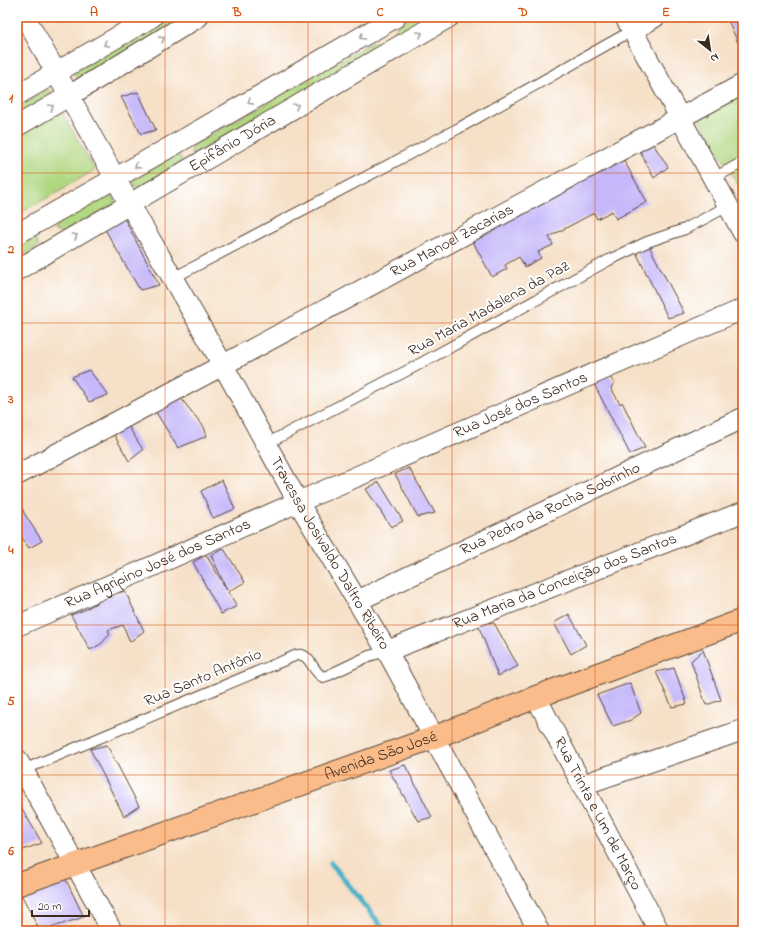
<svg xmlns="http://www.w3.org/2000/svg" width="760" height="948" font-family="'Indie Flower',sans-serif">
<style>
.green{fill:#b1d781;stroke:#768050}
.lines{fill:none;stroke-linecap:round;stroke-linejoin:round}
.stream{stroke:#49b1c8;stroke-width:5.5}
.building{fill:#c5b7f9}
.lane-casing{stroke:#574537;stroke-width:12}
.street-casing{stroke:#574537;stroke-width:22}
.primary-casing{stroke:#574537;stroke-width:24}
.lane{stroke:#fff;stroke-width:10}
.street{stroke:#fff;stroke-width:20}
.primary{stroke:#f9bc8a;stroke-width:22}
.oneway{stroke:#a79f9a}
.grid{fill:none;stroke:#d7540e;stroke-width:1;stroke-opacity:0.55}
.labels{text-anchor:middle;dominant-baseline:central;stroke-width:4;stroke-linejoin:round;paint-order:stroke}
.street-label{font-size:16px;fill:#3b2a1e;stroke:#fff}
.neatline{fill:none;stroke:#d7540e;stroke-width:1.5}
.grid-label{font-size:13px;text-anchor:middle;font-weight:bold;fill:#d7540e}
</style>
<rect width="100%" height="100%" fill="#fff"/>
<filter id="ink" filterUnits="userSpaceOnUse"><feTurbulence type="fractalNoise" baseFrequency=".025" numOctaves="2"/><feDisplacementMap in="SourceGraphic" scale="8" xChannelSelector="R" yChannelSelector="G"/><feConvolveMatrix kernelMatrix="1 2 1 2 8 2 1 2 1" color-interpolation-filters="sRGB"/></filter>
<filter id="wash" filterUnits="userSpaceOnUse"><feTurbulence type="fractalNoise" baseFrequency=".012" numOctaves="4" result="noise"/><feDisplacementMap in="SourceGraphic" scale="16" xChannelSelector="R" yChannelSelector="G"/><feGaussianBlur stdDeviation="0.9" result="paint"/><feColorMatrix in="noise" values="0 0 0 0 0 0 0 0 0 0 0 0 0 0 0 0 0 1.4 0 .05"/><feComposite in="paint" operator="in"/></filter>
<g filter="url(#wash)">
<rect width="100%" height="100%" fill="#f6e0c7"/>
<g class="green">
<path d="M167,17H189L79,81L73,72Z"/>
<path d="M413,17H430L399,35L394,32L397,26Z"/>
<path d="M374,41L380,46L195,154H191L192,146Z"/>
<path d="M49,89L54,97L17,117V108Z"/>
<path d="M743,89V193L696,114Z"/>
<path d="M61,111L95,170L17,215V137Z"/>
<path d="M173,156L181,157L182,162L139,187L135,186L133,180Z"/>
<path d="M105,193L114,198V205L61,234L54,230L56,222Z"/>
<path d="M34,236L39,246L17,259V245Z"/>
</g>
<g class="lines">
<path class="stream" d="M331,863L385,931"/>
</g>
<g id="blocks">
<g class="building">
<path d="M729,17H742L743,18V54L727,18Z"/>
<path d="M138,92L156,130L141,134L121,97Z"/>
<path d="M650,139L668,167L654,178L638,148Z"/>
<path d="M622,157L647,202L616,219L612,211L597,219L594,213L549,237L553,245L538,252L541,258L525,267L519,257L505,265L507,269L492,277L471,238Z"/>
<path d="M123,216L159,285L140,290L103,226Z"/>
<path d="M649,246L684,313L668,318L636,252Z"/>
<path d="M89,370L108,395L89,402L72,377Z"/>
<path d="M607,372L614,383L611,388L620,404L622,402L645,448L630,454L593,382Z"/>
<path d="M179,396L204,427L207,436L178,448L154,409Z"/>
<path d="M127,424L143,450L129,461L112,431Z"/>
<path d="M409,468L435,513L418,517L395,474Z"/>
<path d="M222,480L235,509L213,518L201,491Z"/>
<path d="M379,482L403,521L391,527L366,489Z"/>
<path d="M17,496L24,513L42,541L29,548L21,536L17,538Z"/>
<path d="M224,549L245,582L228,592L237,606L221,614L193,562L206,555L227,590L211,555Z"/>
<path d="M125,591L144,631L130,642L123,625L108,630L110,634L101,644L90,650L71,615L84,610L110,595Z"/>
<path d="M569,614L586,645L571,654L554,623Z"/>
<path d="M477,622L494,623L518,666L498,676Z"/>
<path d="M703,650L721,700L706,705L691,661Z"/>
<path d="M674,668L687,704L672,707L656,672Z"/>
<path d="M630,683L641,713L631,720L613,726L597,695Z"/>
<path d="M107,745L139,806L124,816L90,749Z"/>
<path d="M405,765L432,817L418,821L389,770Z"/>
<path d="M17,800L42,843L17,852Z"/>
<path d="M65,878L84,917L40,931L21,894Z"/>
</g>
</g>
</g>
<g filter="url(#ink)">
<use href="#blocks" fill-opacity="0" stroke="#574537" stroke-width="1"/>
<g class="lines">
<g class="lane-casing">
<g id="lane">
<path d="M714,178L743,162"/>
<path d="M173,278L459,128L633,30"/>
<path d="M266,444L416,366L609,260L647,242L685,229L728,206"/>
<path d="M23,770L297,655C310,652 312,672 323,677L329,675L369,656L387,651"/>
</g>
</g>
<g class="street-casing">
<g id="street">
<path id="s1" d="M25,17L129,203L223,365L298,502L387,651L539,931"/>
<path d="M625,17L743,233"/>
<path d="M633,30L655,17"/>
<path d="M17,95L152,17"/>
<path d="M17,126L69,96L198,17"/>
<path d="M17,234L179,142L396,17"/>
<path id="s2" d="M17,270L449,17"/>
<path id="s3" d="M17,475L223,365L743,84"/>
<path id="s4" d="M357,601L743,418"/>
<path id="s5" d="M17,626L298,502L743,309"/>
<path id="s6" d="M387,651L743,512"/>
<path id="s7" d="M536,697L659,931"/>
<path d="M17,759L112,931"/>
<path d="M582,785L743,730"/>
</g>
</g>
<g class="primary-casing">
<g id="primary">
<path id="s8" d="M17,885L435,737L536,697L743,620"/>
</g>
</g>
<use href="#lane" class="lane"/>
<use href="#street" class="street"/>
<use href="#primary" class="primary"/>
</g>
<defs><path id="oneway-chevron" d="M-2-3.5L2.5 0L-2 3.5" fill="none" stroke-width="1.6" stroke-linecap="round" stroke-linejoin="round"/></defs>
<g class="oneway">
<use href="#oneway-chevron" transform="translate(420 34) rotate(-30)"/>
<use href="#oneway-chevron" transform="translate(362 37) rotate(150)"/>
<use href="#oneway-chevron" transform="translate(162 39) rotate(-31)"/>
<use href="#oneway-chevron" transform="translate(106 44) rotate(150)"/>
<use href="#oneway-chevron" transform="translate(250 102) rotate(150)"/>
<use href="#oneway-chevron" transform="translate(296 106) rotate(-30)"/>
<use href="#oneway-chevron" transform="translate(51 107) rotate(-30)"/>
<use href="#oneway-chevron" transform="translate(137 166) rotate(150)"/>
<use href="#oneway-chevron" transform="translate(75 236) rotate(-31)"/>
</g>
</g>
<path class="grid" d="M165,17V931M308,17V931M452,17V931M595,17V931M17,173H743M17,323H743M17,474H743M17,625H743M17,775H743"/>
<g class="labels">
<g class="street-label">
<text stroke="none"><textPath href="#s2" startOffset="250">Epifânio Dória</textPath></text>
<text stroke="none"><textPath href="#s3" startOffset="494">Rua Manoel Zacarias</textPath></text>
<text transform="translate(489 309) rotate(-29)">Rua Maria Madalena da Paz</text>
<text stroke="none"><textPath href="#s5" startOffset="550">Rua José dos Santos</textPath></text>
<text stroke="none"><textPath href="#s4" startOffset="214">Rua Pedro da Rocha Sobrinho</textPath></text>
<text stroke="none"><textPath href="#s1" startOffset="617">Travessa Josivaldo Daltro Ribeiro</textPath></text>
<text stroke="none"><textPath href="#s5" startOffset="154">Rua Agripino José dos Santos</textPath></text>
<text stroke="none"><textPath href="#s6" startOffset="191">Rua Maria da Conceição dos Santos</textPath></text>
<text transform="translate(203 678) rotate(-23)">Rua Santo Antônio</text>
<text stroke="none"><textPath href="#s8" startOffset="386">Avenida São José</textPath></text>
<text stroke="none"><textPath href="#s7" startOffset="132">Rua Trinta e Um de Março</textPath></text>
</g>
</g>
<rect width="760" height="948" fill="none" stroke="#fff" stroke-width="44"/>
<g transform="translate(710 50) rotate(150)" stroke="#ffffff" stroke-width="3" paint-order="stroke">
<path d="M0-3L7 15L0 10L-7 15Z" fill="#3b2a1e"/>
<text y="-6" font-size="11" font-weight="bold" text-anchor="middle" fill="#3b2a1e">N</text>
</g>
<path d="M32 910v6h57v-6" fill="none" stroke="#3b2a1e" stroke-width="2"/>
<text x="38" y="910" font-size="12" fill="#3b2a1e" stroke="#ffffff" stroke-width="3" paint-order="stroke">20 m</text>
<rect x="22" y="22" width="716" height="904" class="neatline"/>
<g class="grid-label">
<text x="94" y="16">A</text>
<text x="237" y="16">B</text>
<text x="380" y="16">C</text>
<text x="523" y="16">D</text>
<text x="666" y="16">E</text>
<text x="11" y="102">1</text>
<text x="11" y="253">2</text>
<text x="11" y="403">3</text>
<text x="11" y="554">4</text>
<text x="11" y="705">5</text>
<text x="11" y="855">6</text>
</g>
</svg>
